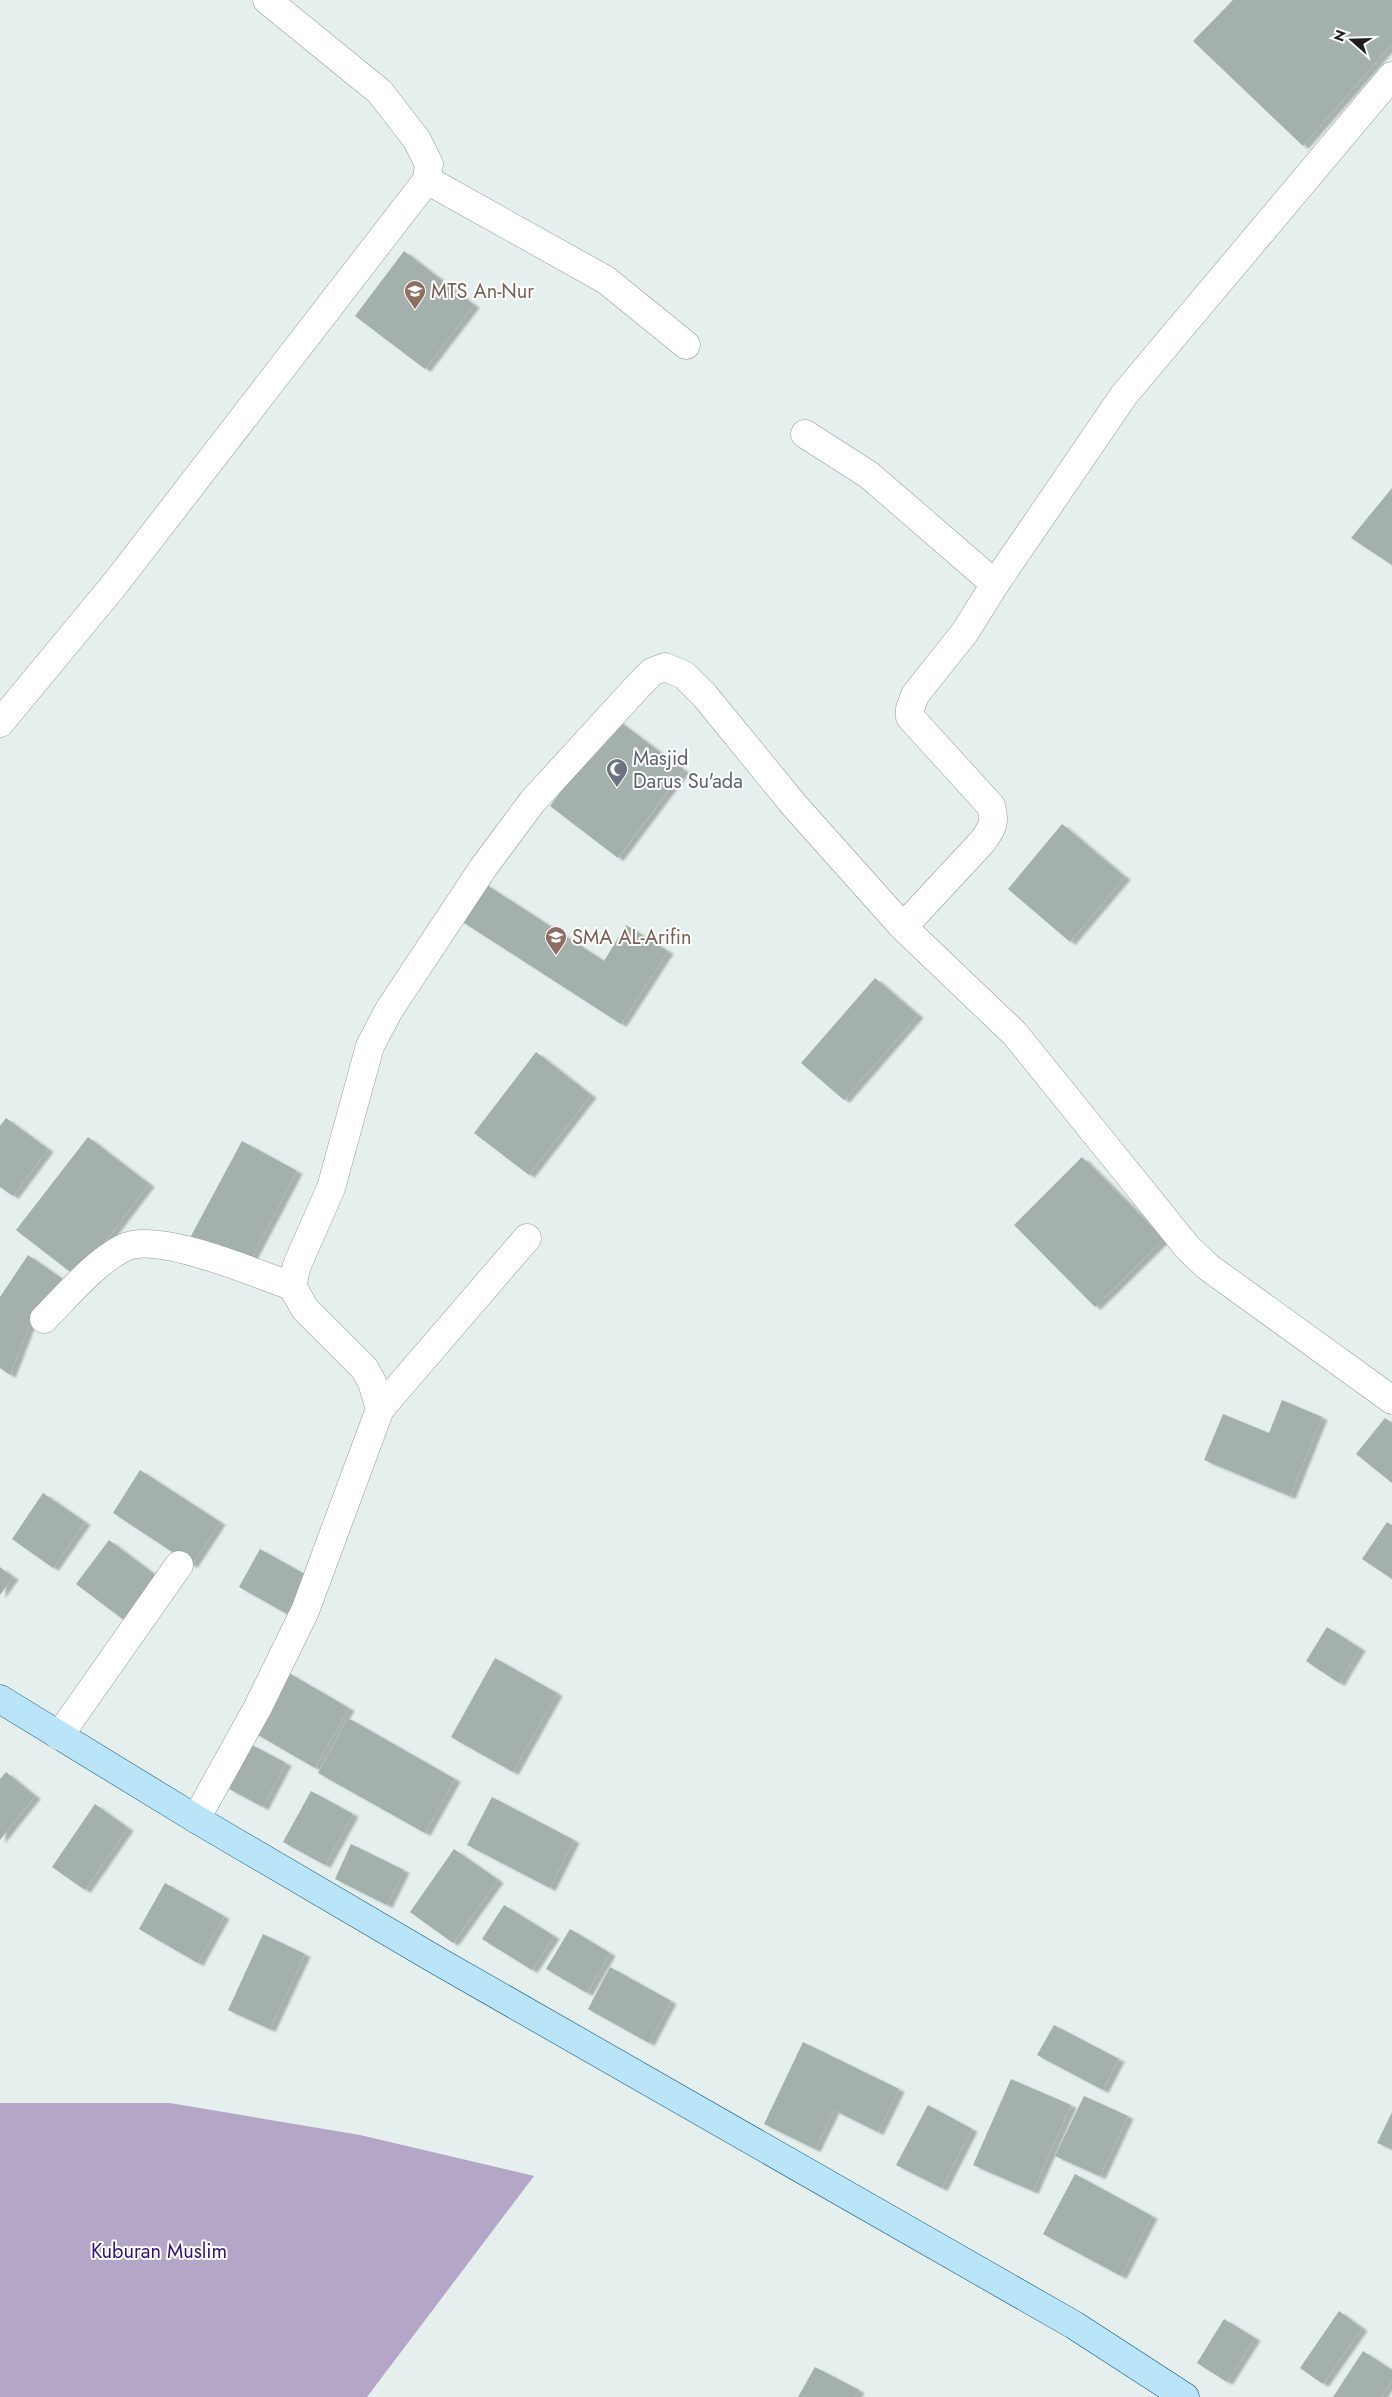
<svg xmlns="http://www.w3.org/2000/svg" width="1392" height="2397" font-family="Jost,sans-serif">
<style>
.cemetery{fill:#b4a6c7}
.building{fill:#a4b0ac;filter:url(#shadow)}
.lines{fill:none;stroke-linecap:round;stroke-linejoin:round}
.street-casing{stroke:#989898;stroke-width:29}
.secondary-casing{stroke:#084c73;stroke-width:29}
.street{stroke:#fff;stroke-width:28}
.secondary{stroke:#bae5f8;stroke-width:28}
.labels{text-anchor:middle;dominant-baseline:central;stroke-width:4;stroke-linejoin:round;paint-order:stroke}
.education-label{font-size:20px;fill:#785e54;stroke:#fff;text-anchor:start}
.worship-label{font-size:20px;fill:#5b616d;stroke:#fff;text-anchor:start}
.park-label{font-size:20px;fill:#330f7a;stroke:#fff}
</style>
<defs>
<filter id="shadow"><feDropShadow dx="5.5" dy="3" stdDeviation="1" flood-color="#0004"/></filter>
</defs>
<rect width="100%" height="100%" fill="#e5efee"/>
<path class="cemetery" d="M0,2103H170L360,2135L534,2176L367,2397H0Z"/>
<g class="building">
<path d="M1233,0H1392V44L1303,146L1193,41Z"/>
<path d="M404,251L474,305L425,369L355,316Z"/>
<path d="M1392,488V565L1351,538Z"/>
<path d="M616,719L684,770L618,858L550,806Z"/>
<path d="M1062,824L1125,877L1070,942L1008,889Z"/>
<path d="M482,882L604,961L626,925L668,951L621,1024L458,919Z"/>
<path d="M875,978L918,1015L844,1100L801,1063Z"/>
<path d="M536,1052L591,1095L529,1175L474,1133Z"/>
<path d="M6,1118L48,1149L13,1196L0,1187V1126Z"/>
<path d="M88,1137L149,1184L78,1278L16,1230Z"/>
<path d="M242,1141L297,1171L247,1266L191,1236Z"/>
<path d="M1082,1157L1164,1239L1095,1307L1014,1225Z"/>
<path d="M28,1255L71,1285L31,1321L10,1375L0,1368V1297Z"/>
<path d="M1282,1400L1322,1417L1290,1496L1204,1460L1223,1414L1269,1433Z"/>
<path d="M1385,1418L1392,1423V1483L1356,1454Z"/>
<path d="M140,1470L220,1522L192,1565L113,1513Z"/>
<path d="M43,1493L85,1522L53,1568L12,1539Z"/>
<path d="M1387,1522L1392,1525V1579L1362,1559Z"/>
<path d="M109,1540L158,1577L125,1621L76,1584Z"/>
<path d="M260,1549L308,1576L287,1614L239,1587Z"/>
<path d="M0,1567L13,1577L0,1595Z"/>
<path d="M1327,1627L1360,1648L1339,1683L1306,1661Z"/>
<path d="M495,1658L557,1693L513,1772L451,1737Z"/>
<path d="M287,1672L349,1708L315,1768L253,1732Z"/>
<path d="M348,1718L455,1779L425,1833L318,1773Z"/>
<path d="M252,1745L286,1763L263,1807L229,1789Z"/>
<path d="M6,1772L35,1796L0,1840V1779Z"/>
<path d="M311,1791L353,1814L325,1865L283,1842Z"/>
<path d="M492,1797L574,1840L550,1888L467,1845Z"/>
<path d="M95,1804L128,1828L85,1890L52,1867Z"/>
<path d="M351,1844L404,1870L387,1905L335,1879Z"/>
<path d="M454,1849L498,1880L453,1943L410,1912Z"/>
<path d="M165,1883L224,1916L198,1963L139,1929Z"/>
<path d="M504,1905L554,1936L532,1970L482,1939Z"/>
<path d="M570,1929L610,1953L587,1993L546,1969Z"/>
<path d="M263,1934L305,1954L270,2029L228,2010Z"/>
<path d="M610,1967L671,2001L649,2043L588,2009Z"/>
<path d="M1054,2025L1119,2059L1103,2090L1037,2055Z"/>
<path d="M803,2042L899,2089L878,2132L834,2110L815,2149L764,2124Z"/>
<path d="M1011,2079L1071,2105L1033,2191L973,2165Z"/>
<path d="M1084,2096L1128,2116L1100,2176L1055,2156Z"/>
<path d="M928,2105L972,2129L942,2188L896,2165Z"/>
<path d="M1392,2112V2149L1377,2143Z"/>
<path d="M1075,2174L1152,2216L1121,2276L1043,2234Z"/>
<path d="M1339,2311L1362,2328L1323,2384L1300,2368Z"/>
<path d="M1224,2319L1255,2338L1227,2382L1197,2363Z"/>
<path d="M1363,2351L1392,2370V2380L1381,2397H1333Z"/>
<path d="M815,2367L859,2390L855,2397H798Z"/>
</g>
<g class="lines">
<g class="street-casing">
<g id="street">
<path d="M427,180L606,280L686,345"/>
<path d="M805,434L869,475L995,584"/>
<path d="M0,723L115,584L427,180L429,164L417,140L380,92L267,0"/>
<path d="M903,927L983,841C992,828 996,822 991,806L910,717V709L915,695L965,632L995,584L1124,395L1392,76"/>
<path d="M44,1319C68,1295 93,1264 123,1248C157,1230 256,1274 292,1286"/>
<path d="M380,1409L527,1238"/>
<path d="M59,1736L179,1565"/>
<path d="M196,1819L258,1707L305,1611L380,1409L372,1382L364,1368L305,1309L292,1286L297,1265L331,1188L370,1046L389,1010L483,868L532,802L639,685L652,672L665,667L684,675L705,696L794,805L903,927L1015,1034L1188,1248L1208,1267L1392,1400"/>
</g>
</g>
<g class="secondary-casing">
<path id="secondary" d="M0,1699L196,1819L438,1961L1074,2325L1185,2397"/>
</g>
<use href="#street" class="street"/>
<use href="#secondary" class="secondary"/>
</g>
<defs>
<g id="school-pin" transform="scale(1.125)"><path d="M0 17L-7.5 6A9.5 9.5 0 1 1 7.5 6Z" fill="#8d6e63" stroke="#fff"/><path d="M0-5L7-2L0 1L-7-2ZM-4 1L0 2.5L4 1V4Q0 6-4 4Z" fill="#fff"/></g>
<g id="mosque-pin" transform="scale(1.125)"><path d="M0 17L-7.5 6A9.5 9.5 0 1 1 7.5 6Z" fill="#6b7280" stroke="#fff"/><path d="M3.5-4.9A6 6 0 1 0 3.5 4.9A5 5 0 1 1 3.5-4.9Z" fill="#fff"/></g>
</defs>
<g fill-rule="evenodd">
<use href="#school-pin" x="415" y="291"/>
<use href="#mosque-pin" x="617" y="769"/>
<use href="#school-pin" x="556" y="937"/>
</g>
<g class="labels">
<g class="education-label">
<text x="431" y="291">MTS An-Nur</text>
<text x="572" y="937">SMA AL-Arifin</text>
</g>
<g class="worship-label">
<text x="633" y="758">Masjid<tspan x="633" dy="23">Darus Su'ada</tspan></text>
</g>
<g class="park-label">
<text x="159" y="2251">Kuburan Muslim</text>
</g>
</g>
<g transform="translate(1352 40) rotate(290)" stroke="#ffffff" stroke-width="4" paint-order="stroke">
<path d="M0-4L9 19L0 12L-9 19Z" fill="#1e1e1e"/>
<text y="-8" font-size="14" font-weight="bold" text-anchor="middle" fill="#1e1e1e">N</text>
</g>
</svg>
